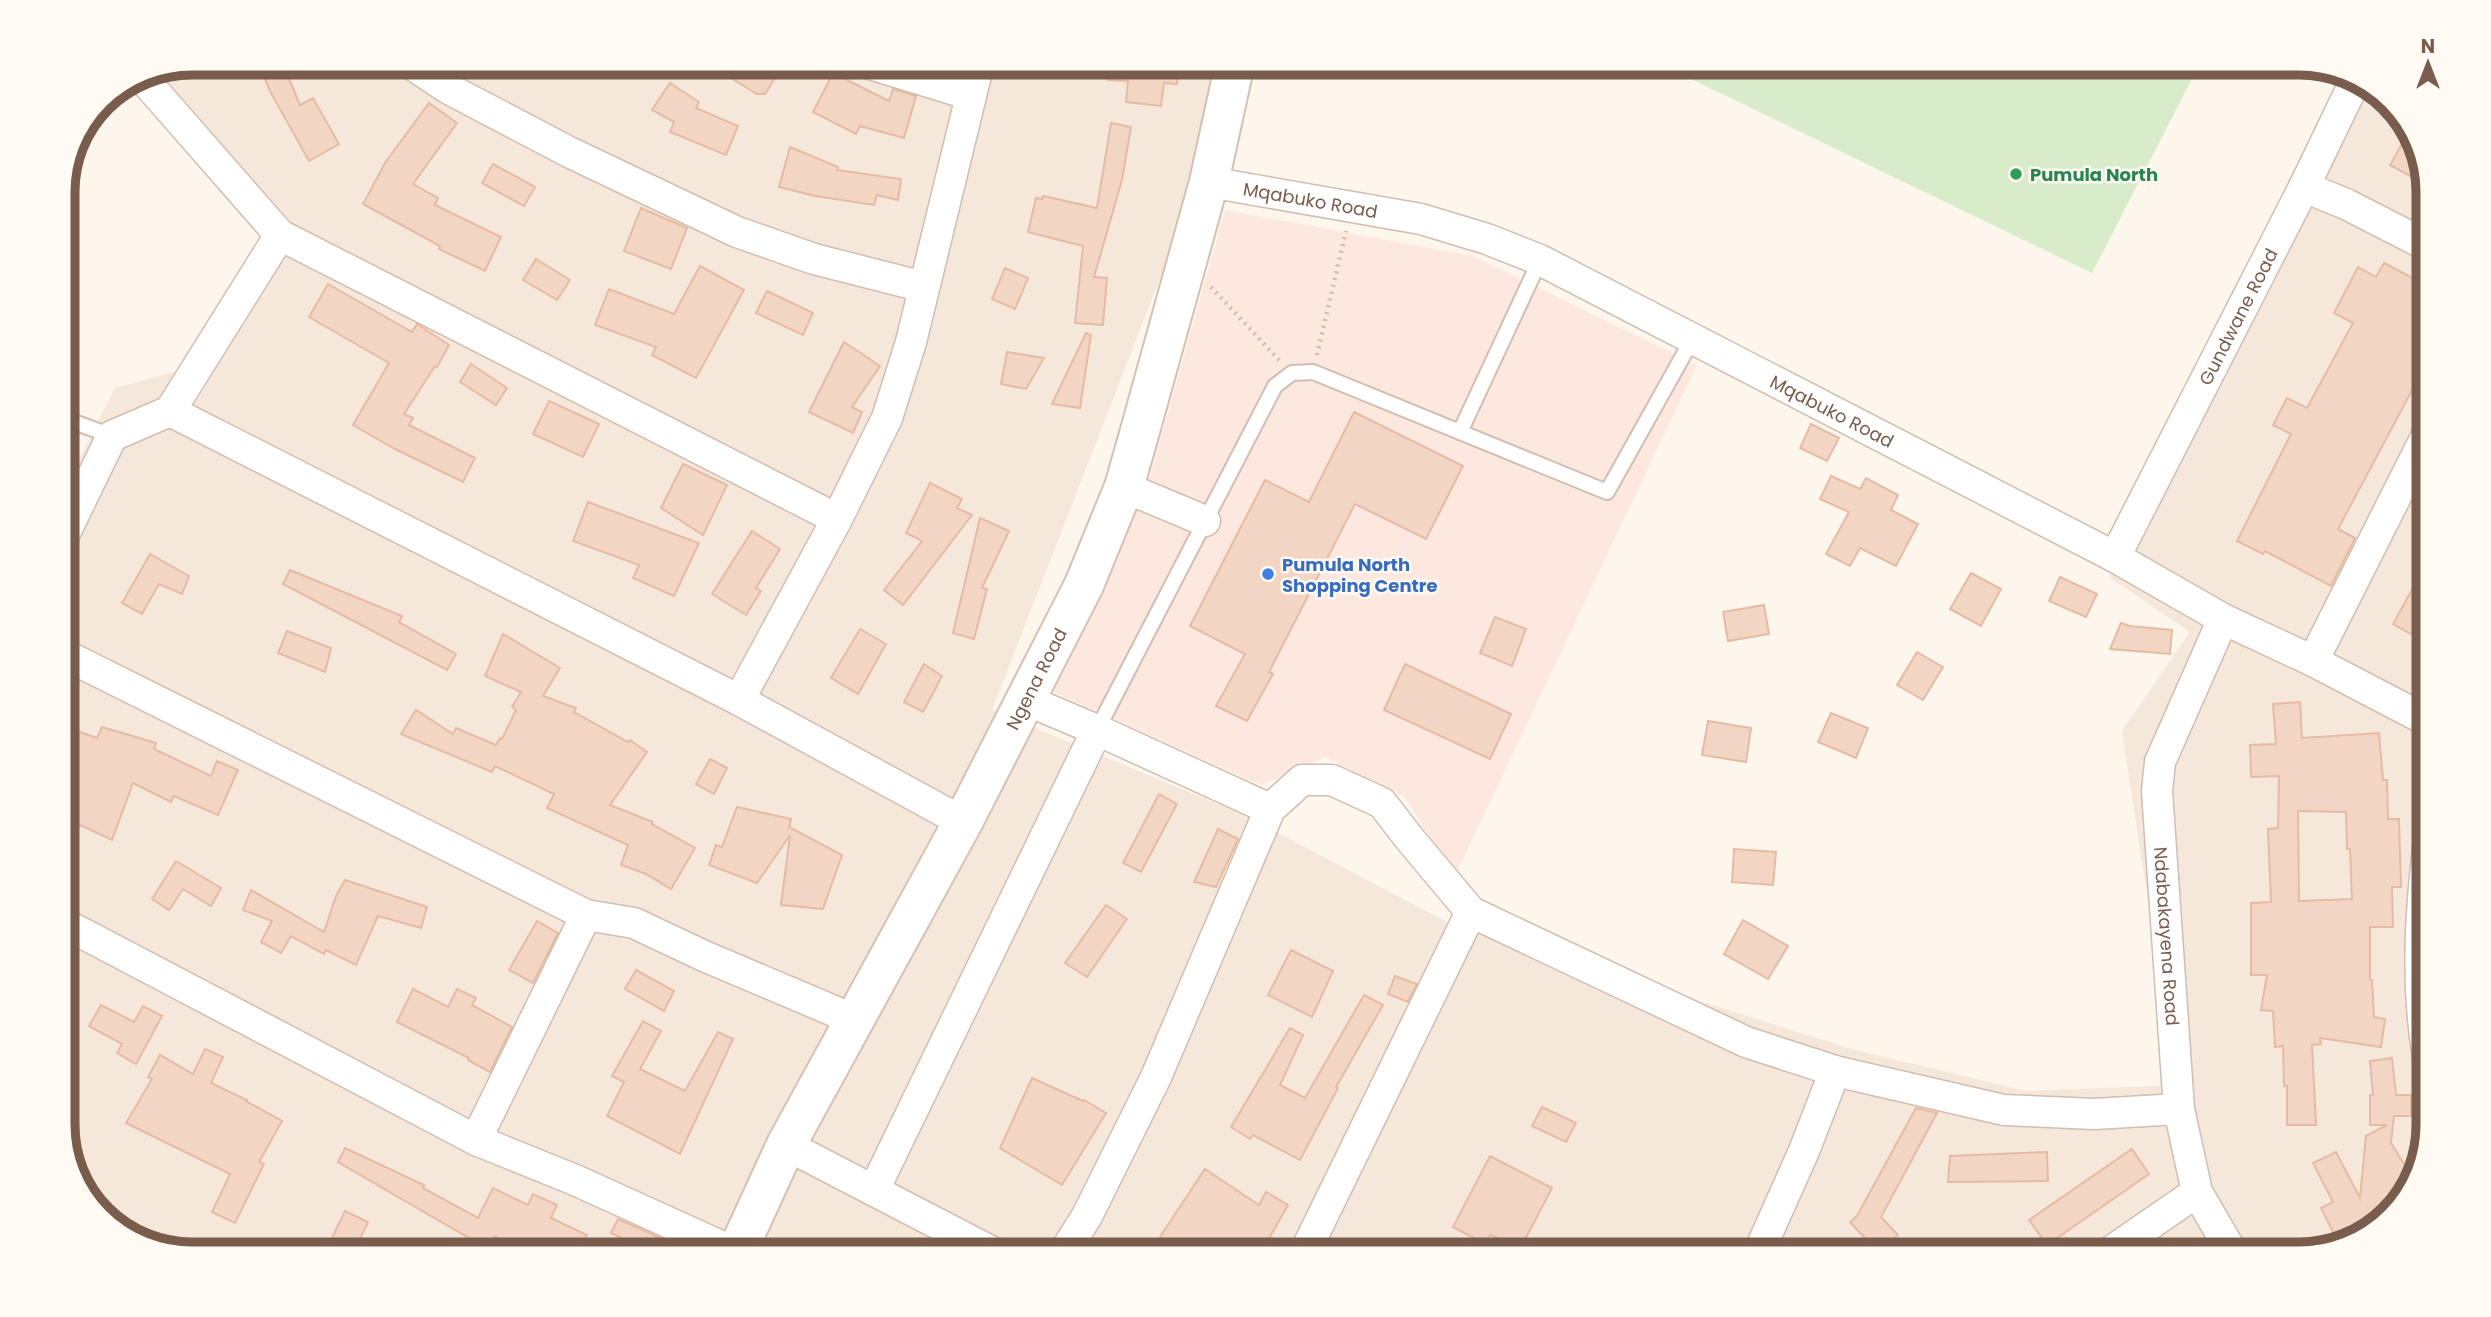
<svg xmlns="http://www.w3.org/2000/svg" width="2491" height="1317" font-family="Poppins,sans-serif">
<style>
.residential{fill:#f5e8da}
.commercial{fill:#fde8e0}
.green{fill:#d8ecc9}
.building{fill:#f3d5c3;stroke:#e6bba3;stroke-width:2;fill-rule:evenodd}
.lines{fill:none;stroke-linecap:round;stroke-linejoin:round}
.lane-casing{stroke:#d1beb0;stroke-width:18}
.street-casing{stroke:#d1beb0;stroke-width:33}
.secondary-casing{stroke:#d6c0b0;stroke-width:42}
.path{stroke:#d9b8a5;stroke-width:4.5;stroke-dasharray:2 5;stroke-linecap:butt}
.lane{stroke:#fff;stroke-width:14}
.street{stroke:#fff;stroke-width:30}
.secondary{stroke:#fff;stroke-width:38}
.leisure-dot{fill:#2e9e5b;stroke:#fffaf3;stroke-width:2.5}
.shop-dot{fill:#3f7fe0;stroke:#fffaf3;stroke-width:2.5}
.labels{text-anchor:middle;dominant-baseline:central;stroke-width:5;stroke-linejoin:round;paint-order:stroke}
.leisure-label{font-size:18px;font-weight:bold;fill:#27864d;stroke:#fffaf3;text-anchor:start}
.street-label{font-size:18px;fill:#7a5c4d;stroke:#fffaf3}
.shop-label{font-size:18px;font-weight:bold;fill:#366cbe;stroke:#fffaf3;text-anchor:start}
.rim{fill:none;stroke:#7a5c4d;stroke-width:9}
</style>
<rect width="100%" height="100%" fill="#fdf6ec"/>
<path class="residential" d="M192,63H1221L1189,204L992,710L1244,815L1445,921L1855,1050L2027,1091L2176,1085L2122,731L2190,632L2109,577L2358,78L2406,121L2428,184V1125L2415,1182L2370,1232L2299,1254H192L135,1241L85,1197L63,1134V491L115,388L185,369L273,224L143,73Z"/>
<path class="commercial" d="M1225,210L1473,256L1697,365L1455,876L1404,796L1325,757L1261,785L1050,690L1150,476Z"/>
<path class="green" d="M1693,63H2182L2196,71L2092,273L1685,76Z"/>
<g class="building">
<path d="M740,63H751L775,78L765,94H757L731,78Z"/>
<path d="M1109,63H1179L1177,84L1164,83L1161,106L1126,102L1128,81L1108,80Z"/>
<path d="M283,64L300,105L313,98L339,144L309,161L270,91L262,72Z"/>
<path d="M833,73L889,101L893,89L916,96L904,138L860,126L856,134L813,112Z"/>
<path d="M670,83L699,102L696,108L738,126L726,155L670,132L674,122L652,110Z"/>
<path d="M429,103L457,123L413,184L438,198L435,205L501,237L485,271L439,249L440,246L363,204L385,163Z"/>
<path d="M1111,123L1131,127L1122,180L1094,277L1107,278L1103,325L1075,323L1083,246L1028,232L1036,198L1042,199L1043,196L1097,208Z"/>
<path d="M2402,144L2417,153L2428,186L2390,165Z"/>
<path d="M790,147L838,167L837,170L901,179L898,200L877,195L874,205L815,196L779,187Z"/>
<path d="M493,164L535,187L524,206L482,183Z"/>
<path d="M641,208L687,228L671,269L624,251Z"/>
<path d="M536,259L570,280L557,300L523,280Z"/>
<path d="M2384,263L2428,286V386L2417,381L2338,529L2355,538L2331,586L2265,551L2263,554L2237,541L2291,434L2273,425L2287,398L2307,408L2353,323L2334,313L2358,267L2376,277Z"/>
<path d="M700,266L744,290L696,378L652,355L656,347L595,325L609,289L674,314Z"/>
<path d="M1005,268L1028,278L1015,309L992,299Z"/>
<path d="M328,284L412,332L417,324L449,345L437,367L435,366L404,414L413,418L409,425L475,458L463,482L395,449L353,425L389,363L309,317Z"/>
<path d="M767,291L813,313L803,335L756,313Z"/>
<path d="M1086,333L1091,335L1080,408L1052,404Z"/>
<path d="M844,342L880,366L852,407L862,412L853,433L809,412Z"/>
<path d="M1007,352L1044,358L1026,389L1001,384Z"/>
<path d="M471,364L507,388L496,405L460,382Z"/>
<path d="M549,401L599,424L583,457L533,434Z"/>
<path d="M1354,412L1463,466L1426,539L1355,504L1269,672L1273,674L1247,721L1216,706L1245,654L1190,626L1265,480L1309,502Z"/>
<path d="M1811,424L1839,438L1827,461L1800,448Z"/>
<path d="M683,464L727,485L703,535L661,508Z"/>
<path d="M1831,476L1860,489L1866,478L1898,495L1891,510L1918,524L1896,566L1860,548L1850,566L1826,554L1849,512L1820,499Z"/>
<path d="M930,483L962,499L957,508L972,515L903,605L884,590L922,541L906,533Z"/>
<path d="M588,502L699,543L674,596L633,578L639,565L573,541Z"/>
<path d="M980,518L1009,531L982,588L987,589L974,639L953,633Z"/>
<path d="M752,531L780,549L756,588L761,591L746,615L712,594Z"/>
<path d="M150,554L189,576L182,594L159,584L142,614L122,603Z"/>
<path d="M2428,561V621L2418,638L2393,624Z"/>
<path d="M290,570L402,616L399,622L456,654L447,670L283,584Z"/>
<path d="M1971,573L2001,589L1981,626L1950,609Z"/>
<path d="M2060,577L2097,594L2086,617L2049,601Z"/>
<path d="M1764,605L1769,634L1728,641L1723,612Z"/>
<path d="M1495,617L1526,629L1512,666L1480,653Z"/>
<path d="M2121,623L2130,626L2172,630L2170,654L2110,649Z"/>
<path d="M860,629L886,644L858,694L831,678Z"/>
<path d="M287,631L331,648L325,672L278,653Z"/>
<path d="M503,634L560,668L543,696L576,708L574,712L628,742L630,740L647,752L610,805L653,822L652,824L695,848L671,889L646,874L621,865L628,845L547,808L554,794L495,766L492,772L401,734L416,710L453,734L456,728L496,745L500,738L502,739L516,710L512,707L521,692L485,676Z"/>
<path d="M1917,652L1943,667L1923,700L1897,685Z"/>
<path d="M924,664L942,676L923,712L904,702Z"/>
<path d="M1405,664L1511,714L1490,759L1384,710Z"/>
<path d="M2300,702L2302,738L2379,733L2383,780H2387L2388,819H2399L2401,887H2392L2393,927H2370V980H2372L2374,1017L2385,1019L2381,1047L2320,1038L2321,1044L2312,1045L2316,1125H2287V1086H2284L2283,1046L2275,1047L2273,1011L2261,1010L2267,975H2251V903L2271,902L2268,829L2278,828L2279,776L2251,777L2250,745L2276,744L2273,704ZM2298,811L2346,812L2347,849H2350L2352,899L2299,901Z"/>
<path d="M1831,713L1868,728L1856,758L1818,742Z"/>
<path d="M1708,721L1751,728L1746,762L1702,755Z"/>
<path d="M63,726L97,738L102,727L156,743L154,749L211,776L217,761L238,770L218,815L174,796L171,802L133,783L112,840L63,817Z"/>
<path d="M710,759L727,768L714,794L696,784Z"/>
<path d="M1159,794L1177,804L1141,872L1123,863Z"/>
<path d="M737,807L791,819L789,827L842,855L823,909L781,905L790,835L757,883L709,865L716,845L722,847Z"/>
<path d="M1218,829L1238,839L1216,887L1194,882Z"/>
<path d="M1734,849L1776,852L1773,885L1732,882Z"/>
<path d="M176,861L221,888L211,906L183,889L169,910L152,899Z"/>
<path d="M345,880L427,907L421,928L378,916L356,965L326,950L324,954L291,936L281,953L261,942L272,921L243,910L251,890L324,932L336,896Z"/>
<path d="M1106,905L1127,919L1087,977L1065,963Z"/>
<path d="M1743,920L1788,946L1768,979L1724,954Z"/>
<path d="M537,921L558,933L533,983L509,970Z"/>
<path d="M1291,950L1333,971L1312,1017L1268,995Z"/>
<path d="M636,970L674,991L664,1011L625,989Z"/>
<path d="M1395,976L1417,984L1408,1002L1388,994Z"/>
<path d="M413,989L448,1007L457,989L476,998L472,1005L512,1027L490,1072L468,1060L469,1058L397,1022Z"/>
<path d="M1364,995L1383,1005L1336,1087L1338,1088L1300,1160L1253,1135L1250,1139L1231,1127L1290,1028L1303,1035L1280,1085L1305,1098Z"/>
<path d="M101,1005L134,1022L143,1006L162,1016L136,1064L117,1053L122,1044L89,1026Z"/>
<path d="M643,1021L661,1031L640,1069L685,1091L718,1032L733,1039L680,1154L607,1116L624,1082L612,1076Z"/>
<path d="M205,1049L223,1057L211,1083L247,1100L246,1101L282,1121L259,1162L264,1164L235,1223L212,1212L230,1174L126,1123L152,1079L148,1077L160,1055L193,1074Z"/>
<path d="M2392,1058L2396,1095H2411V1116H2394L2391,1143L2415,1182L2370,1232L2338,1242L2321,1208L2333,1202L2313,1163L2336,1152L2360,1198L2366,1136L2387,1125H2370V1095H2373L2370,1061Z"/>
<path d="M1032,1078L1083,1101L1084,1100L1106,1113L1062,1185L1000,1148Z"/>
<path d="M1542,1107L1576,1123L1566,1142L1532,1126Z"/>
<path d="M1916,1108L1937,1113L1881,1217L1898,1235L1879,1253L1850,1222L1857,1216Z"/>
<path d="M345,1148L424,1185L423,1188L478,1218L493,1188L528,1205L533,1194L557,1205L551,1218L587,1235L578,1254H532L494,1236L488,1249L338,1162Z"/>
<path d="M2132,1149L2149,1174L2047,1245L2029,1220Z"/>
<path d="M2047,1152L2048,1181L1948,1182L1950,1156Z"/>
<path d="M1490,1156L1552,1188L1521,1247L1490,1235L1485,1244L1453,1227Z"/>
<path d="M1205,1169L1259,1205L1266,1192L1288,1205L1260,1254H1185L1160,1237Z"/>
<path d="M345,1211L368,1222L353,1254H324Z"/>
<path d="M618,1219L670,1242L664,1254H655L611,1233Z"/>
</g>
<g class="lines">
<g class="lane-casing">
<g id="lane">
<path d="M63,418L112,436"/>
<path d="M1460,432L1540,260"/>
<path d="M1097,730L1275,386L1292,373L1313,372L1607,492L1693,338"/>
</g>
</g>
<g class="street-casing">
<g id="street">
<path d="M410,63L449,89L569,152L737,232L814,259L924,287"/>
<path d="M867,63L971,95"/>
<path d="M140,75L280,235L837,519"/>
<path id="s1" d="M1209,182L1421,219L1487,239L1540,260L2115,557L2223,619L2313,661L2428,721"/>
<path d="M2304,187L2346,204L2428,246"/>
<path d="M170,411L739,700L963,822"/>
<path d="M1124,487L1205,521"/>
<path d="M63,537L112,436L170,411L280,235"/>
<path id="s2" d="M2115,557L2304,187L2357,77"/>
<path id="s3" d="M2223,619L2160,762L2157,791L2179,1109L2197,1192L2233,1254"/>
<path d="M63,654L586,915L476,1140"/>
<path d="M2313,661L2428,433"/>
<path d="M739,700L837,519L887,418L911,342L979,63"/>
<path d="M1026,700L1097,730"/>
<path d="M2428,848C2420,917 2416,988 2428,1057"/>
<path d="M586,915L634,923L704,956L855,1020"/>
<path d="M63,923L476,1140L575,1180L736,1253"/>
<path d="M786,1145L996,1254"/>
<path d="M874,1190L1097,730L1270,809"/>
<path d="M1063,1254L1087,1216L1156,1077L1270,809L1302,780H1332L1382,803L1409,838L1471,912L1746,1042L1835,1071"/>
<path d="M1304,1254L1471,912"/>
<path d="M1758,1254L1804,1151L1835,1071L2004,1110L2094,1114L2179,1109"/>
<path d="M2107,1254L2197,1192"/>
</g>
</g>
<g class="secondary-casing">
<g id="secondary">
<path id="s4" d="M736,1254L786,1145L963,822L1084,585L1124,487L1138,438L1209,182L1235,63"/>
</g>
</g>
<g class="path">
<path d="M1211,287L1279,360"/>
<path d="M1317,355L1346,231"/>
</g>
<use href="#lane" class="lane"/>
<use href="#street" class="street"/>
<use href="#secondary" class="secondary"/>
</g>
<circle class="leisure-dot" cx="2016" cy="174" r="7"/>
<circle class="shop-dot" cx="1268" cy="574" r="7"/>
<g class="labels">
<g class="leisure-label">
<text x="2030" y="174">Pumula North</text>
</g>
<g class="street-label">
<text stroke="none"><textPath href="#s1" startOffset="103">Mqabuko Road</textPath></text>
<text stroke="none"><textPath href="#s2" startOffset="270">Gundwane Road</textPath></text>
<text stroke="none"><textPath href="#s1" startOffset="670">Mqabuko Road</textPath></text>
<text stroke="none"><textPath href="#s4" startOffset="649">Ngena Road</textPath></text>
<text stroke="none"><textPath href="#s3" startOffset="331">Ndabakayena Road</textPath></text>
</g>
<g class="shop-label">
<text x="1282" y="564">Pumula North<tspan x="1282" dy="21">Shopping Centre</tspan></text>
</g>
</g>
<path d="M0 0H2491V1317H0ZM192 75H2299A117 117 0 0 1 2416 192V1125A117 117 0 0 1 2299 1242H192A117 117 0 0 1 75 1125V192A117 117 0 0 1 192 75Z" fill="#fffaf3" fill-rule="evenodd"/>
<path class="rim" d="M192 75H2299A117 117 0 0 1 2416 192V1125A117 117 0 0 1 2299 1242H192A117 117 0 0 1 75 1125V192A117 117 0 0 1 192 75Z"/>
<g transform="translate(2428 63)" stroke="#fffaf3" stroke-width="5" paint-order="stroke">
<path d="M0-5L12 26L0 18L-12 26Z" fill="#7a5c4d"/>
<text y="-10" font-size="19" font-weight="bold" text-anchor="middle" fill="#7a5c4d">N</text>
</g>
</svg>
